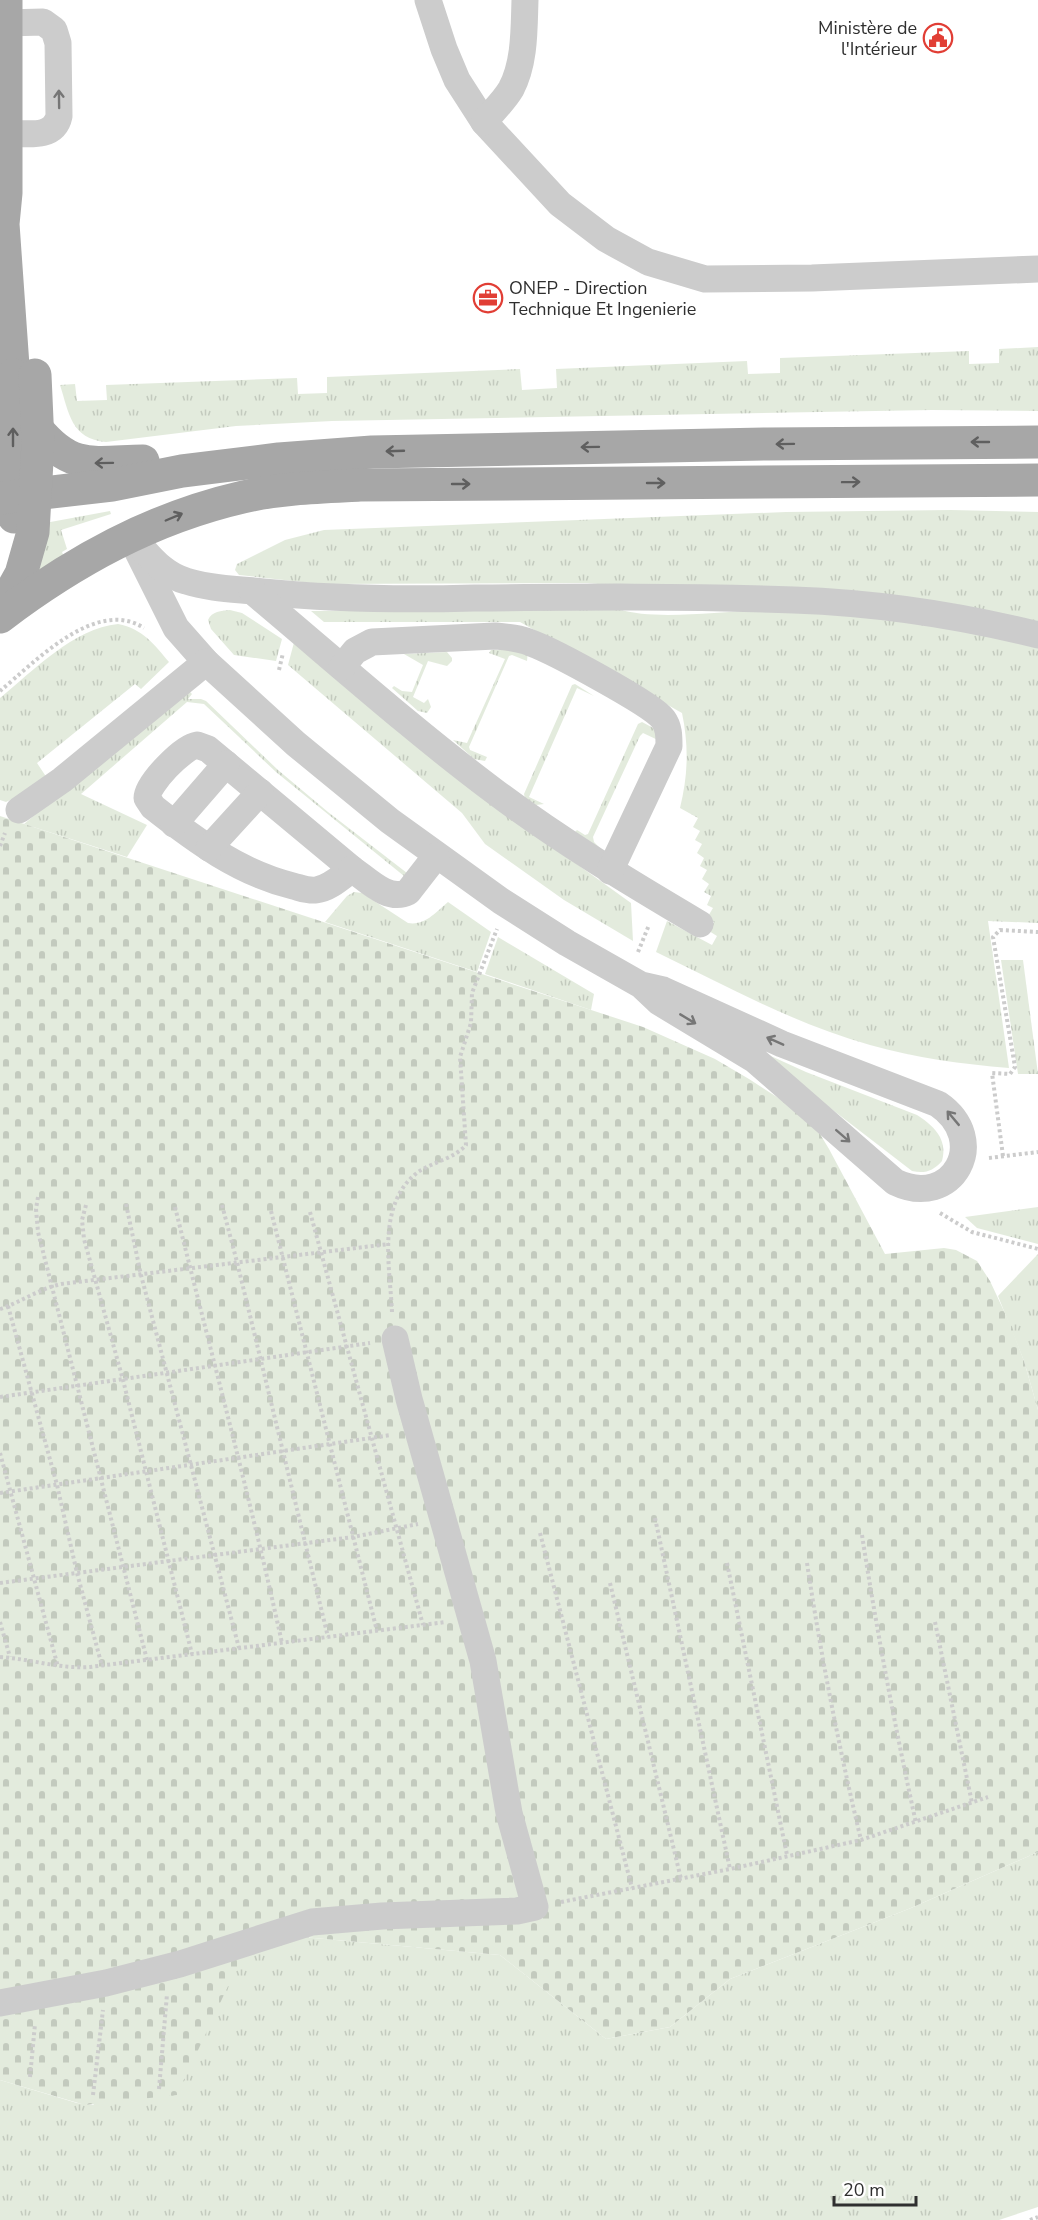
<svg xmlns="http://www.w3.org/2000/svg" width="1038" height="2220" font-family="'Nunito Sans',sans-serif">
<style>
.grass{fill:url(#grass-tufts)}
.cemetery{fill:url(#cemetery-stones)}
.lines{fill:none;stroke-linecap:round;stroke-linejoin:round}
.path{stroke:#ccc;stroke-width:4;stroke-dasharray:3 3;stroke-linecap:butt}
.minor{stroke:#ccc;stroke-width:27}
.major{stroke:#a7a7a7;stroke-width:33}
.oneway{stroke:#767676}
.oneway2{stroke:#5f5f5f}
.labels{text-anchor:middle;dominant-baseline:central;stroke-width:6;stroke-linejoin:round;paint-order:stroke}
.poi-label{font-size:18px;fill:#2f2f2f;stroke:#fff;text-anchor:end}
</style>
<defs>
<pattern id="grass-tufts" width="24" height="20" patternUnits="userSpaceOnUse" patternTransform="scale(1.5)"><rect width="24" height="20" fill="#e3ebdd"/><path d="M3 7l-1-3M5 7V3M7 7l1-3M15 17l-1-3M17 17v-4M19 17l1-3" fill="none" stroke="#c3cabe"/></pattern>
<pattern id="cemetery-stones" width="16" height="16" patternUnits="userSpaceOnUse" patternTransform="scale(1.5)"><rect width="16" height="16" fill="#e3ebdd"/><path d="M2 7V4a2 2 0 0 1 4 0v3zM10 15v-3a2 2 0 0 1 4 0v3z" fill="#c3cabe"/></pattern>
</defs>
<rect width="100%" height="100%" fill="#fff"/>
<g class="grass">
<path d="M1038,347V411L932,410L332,421L236,426L106,442C71,439 69,413 60,385L75,384L77,401L107,400L106,385L297,378L298,394L327,393V377L520,369L522,390L557,388L556,369L747,361L748,374L780,373V358L969,351V364L999,363V349Z"/>
<path d="M951,510L1038,512V624L587,583L321,584L239,575L235,570L237,564L285,540L324,530L786,512Z"/>
<path d="M110,511L111,514L61,530L67,549L62,552L64,557L35,575L45,523Z"/>
<path d="M617,609C658,621 714,611 758,611C852,612 947,623 1038,648V923L988,921L1009,1068C962,1064 916,1058 870,1045C795,1024 726,986 656,952L667,921L712,945L717,936L709,931L714,922L707,918L713,908L707,905L711,896L704,892L709,884L702,879L707,870L700,866L704,858L697,853L702,844L695,840L700,831L693,827L698,818L680,808C688,776 689,746 682,713L520,622H324L311,611Z"/>
<path d="M230,610L242,613L282,639L276,661L234,655L211,629L208,620C212,611 221,611 230,610Z"/>
<path d="M118,624C143,629 154,644 169,662L141,689L135,684L37,763L49,781L6,802L0,800V698C33,671 74,628 118,624Z"/>
<path d="M296,635L503,811L631,903L633,941L564,900L485,844L462,813L288,665Z"/>
<path d="M491,650H528L527,661L512,655L509,656L469,747L470,750L487,757L485,761L474,759L453,740L467,743L505,659L489,653Z"/>
<path d="M447,652L452,658V661L447,666L428,661L413,697L424,703L428,699L431,707L427,713L418,711L392,688L394,686L402,691L412,692L423,665L404,654Z"/>
<path d="M575,684L594,696L577,688L529,797L544,804L536,805L525,798L524,794L572,685Z"/>
<path d="M188,690L192,694L188,699H201L206,701L278,770L328,812L407,873L404,876L276,772L204,704L187,702L81,794L147,825L127,857L24,824L178,695Z"/>
<path d="M642,722L657,730L660,741L643,733L640,736L593,837L594,842L601,849L575,832L577,830L585,835L588,834L638,724Z"/>
<path d="M354,892L362,893L408,923C425,926 436,912 448,902L491,932L477,972L325,922L347,896Z"/>
<path d="M498,937L594,994L591,1010L485,974Z"/>
<path d="M1001,960H1023L1038,1074H1018Z"/>
<path d="M751,1047L806,1072L917,1115C934,1126 948,1139 942,1161C933,1171 925,1174 912,1171Z"/>
<path d="M1038,1207V1244L977,1228L965,1217Z"/>
<path d="M1038,1254V1410L1024,1361L998,1296Z"/>
<path d="M1038,1852V2207L999,2220H0V2080L77,2103L93,2105L244,1952L292,1936L500,1955L606,2039L670,2027L730,1979L911,1908Z"/>
</g>
<path class="cemetery" d="M0,816L643,1027L715,1059L749,1079L794,1108L820,1134L829,1149L885,1254L944,1248L956,1250L977,1261L990,1281L1010,1324L1024,1361L1038,1410V1852L911,1908L730,1979L670,2027L606,2039L500,1955L292,1936L244,1952L177,2095L85,2105L0,2080Z"/>
<g class="lines">
<g class="path">
<path d="M279,670L283,653"/>
<path d="M0,691C35,662 96,597 144,628"/>
<path d="M0,846L5,833"/>
<path d="M638,952L649,925"/>
<path d="M1003,1156L992,1073L1010,1074L1015,1067L993,937L1000,930L1038,932"/>
<path d="M989,1158L1038,1152"/>
<path d="M38,1197L36,1209L38,1232L147,1660"/>
<path d="M126,1204L141,1275L239,1648"/>
<path d="M86,1205L82,1220L84,1239L123,1380L192,1654"/>
<path d="M222,1205L237,1262L328,1637"/>
<path d="M175,1207C211,1353 250,1497 282,1643"/>
<path d="M271,1211L377,1631"/>
<path d="M310,1212L423,1625"/>
<path d="M940,1213L972,1232L1038,1249"/>
<path d="M8,1306L57,1485L77,1573L102,1666"/>
<path d="M0,1309C21,1302 39,1289 61,1284L389,1244"/>
<path d="M392,1312C390,1266 376,1204 418,1172C433,1162 455,1158 466,1145L460,1057L471,1023L472,993L497,929"/>
<path d="M0,1397L370,1343"/>
<path d="M0,1453L58,1667"/>
<path d="M0,1493L391,1435"/>
<path d="M655,1518L730,1869"/>
<path d="M540,1533L632,1888"/>
<path d="M862,1535C877,1632 895,1727 916,1823"/>
<path d="M727,1563L787,1855"/>
<path d="M807,1563C821,1656 839,1748 861,1840"/>
<path d="M0,1583L353,1537L418,1524"/>
<path d="M610,1583L681,1879"/>
<path d="M0,1622L10,1657"/>
<path d="M935,1622L972,1803"/>
<path d="M0,1657C31,1659 59,1669 90,1667L446,1622"/>
<path d="M561,1902L730,1869L861,1840L988,1797"/>
<path d="M30,2077L35,2024"/>
<path d="M159,2089L167,1994"/>
<path d="M93,2095L103,2010"/>
<path d="M1030,2220L1038,2217"/>
</g>
<g class="minor">
<path d="M428,0L444,49L457,80L484,122L560,204L606,239L648,262L705,279L812,278L1038,269"/>
<path d="M484,122C493,111 504,101 511,89C525,63 524,29 525,0"/>
<path d="M6,133C25,133 54,140 59,116L58,43L54,30L43,22L6,23"/>
<path d="M130,536L176,628L206,662L296,744L390,821L501,901L567,943L641,985L659,1002L755,1060L895,1182C953,1210 991,1140 938,1104L782,1044L663,990L641,985"/>
<path d="M143,549C155,563 168,576 186,581C211,589 238,589 263,592C333,599 403,600 474,598C580,597 687,596 794,600C877,603 958,615 1038,635"/>
<path d="M252,591C332,658 410,728 494,791C559,840 629,882 700,924"/>
<path d="M342,667L355,651L372,642L495,636C507,637 520,638 531,643C553,651 652,704 663,719C669,727 669,736 669,746L610,871"/>
<path d="M197,745L208,749L352,869C341,877 330,888 316,890C308,891 301,888 293,886C240,873 196,841 153,807L147,798C147,784 183,747 197,745Z"/>
<path d="M19,810L62,780L206,662"/>
<path d="M174,824L226,764"/>
<path d="M209,848L260,792"/>
<path d="M352,869C368,880 388,902 408,892L436,856"/>
<path d="M0,2003L106,1983L180,1964L312,1922L382,1916L517,1911L535,1907L509,1813L483,1661L409,1399L395,1339"/>
</g>
<g class="major">
<path d="M6,0V193L3,224L13,366"/>
<path d="M13,375L14,517"/>
<path d="M38,430C72,471 94,462 143,461"/>
<path d="M0,498L112,485L182,471L279,459L372,452L768,444L1038,442"/>
<path d="M1,610L21,574L33,532L38,443L35,375"/>
<path d="M0,617C74,561 152,518 243,497C281,488 321,487 360,485L1038,480"/>
</g>
</g>
<defs><path id="oneway-shaft" d="M-6 0H5M1.5-3L5.5 0L1.5 3" fill="none" stroke-width="1.6" stroke-linecap="round" stroke-linejoin="round" transform="scale(1.5)"/></defs>
<g class="oneway">
<use href="#oneway-shaft" transform="translate(59 99) rotate(-91)"/>
<use href="#oneway-shaft" transform="translate(688 1019) rotate(31)"/>
<use href="#oneway-shaft" transform="translate(775 1041) rotate(-156)"/>
<use href="#oneway-shaft" transform="translate(953 1118) rotate(-130)"/>
<use href="#oneway-shaft" transform="translate(843 1136) rotate(41)"/>
</g>
<g class="oneway2">
<use href="#oneway-shaft" transform="translate(13 437) rotate(-90)"/>
<use href="#oneway-shaft" transform="translate(980 442) rotate(180)"/>
<use href="#oneway-shaft" transform="translate(785 444) rotate(179)"/>
<use href="#oneway-shaft" transform="translate(590 447) rotate(179)"/>
<use href="#oneway-shaft" transform="translate(395 451) rotate(178)"/>
<use href="#oneway-shaft" transform="translate(104 463) rotate(179)"/>
<use href="#oneway-shaft" transform="translate(851 482) rotate(-1)"/>
<use href="#oneway-shaft" transform="translate(656 483)"/>
<use href="#oneway-shaft" transform="translate(461 484)"/>
<use href="#oneway-shaft" transform="translate(174 517) rotate(-23)"/>
</g>
<defs>
<g id="civic-ring" transform="scale(1.5)"><circle r="9.5" fill="#fff" stroke="#e13e35" stroke-width="1.5"/><path d="M-.6-6.5H3V-4.5H.6V-3L4-1V1h2V6H-6V1h2V-1L-.6-3ZM-1.2 2.5V6h2.4V2.5Z" fill="#e13e35"/></g>
<g id="office-ring" transform="scale(1.5)"><circle r="9.5" fill="#fff" stroke="#e13e35" stroke-width="1.5"/><path d="M-6-3h4V-5.5h4V-3h4V5H-6ZM-1-4.5V-3h2v-1.5ZM-6 0V1H6V0Z" fill="#e13e35"/></g>
</defs>
<g fill-rule="evenodd">
<use href="#civic-ring" x="938" y="38"/>
<use href="#office-ring" x="488" y="298"/>
</g>
<g class="labels">
<g class="poi-label">
<text x="917" y="28">Ministère de<tspan x="917" dy="21">l'Intérieur</tspan></text>
<text x="509" y="288" text-anchor="start">ONEP - Direction<tspan x="509" dy="21">Technique Et Ingenierie</tspan></text>
</g>
</g>
<path d="M834 2196v9h82v-9" fill="none" stroke="#2f2f2f" stroke-width="3"/>
<text x="843" y="2196" font-size="18" fill="#2f2f2f" stroke="#ffffff" stroke-width="4.5" paint-order="stroke">20 m</text>
</svg>
